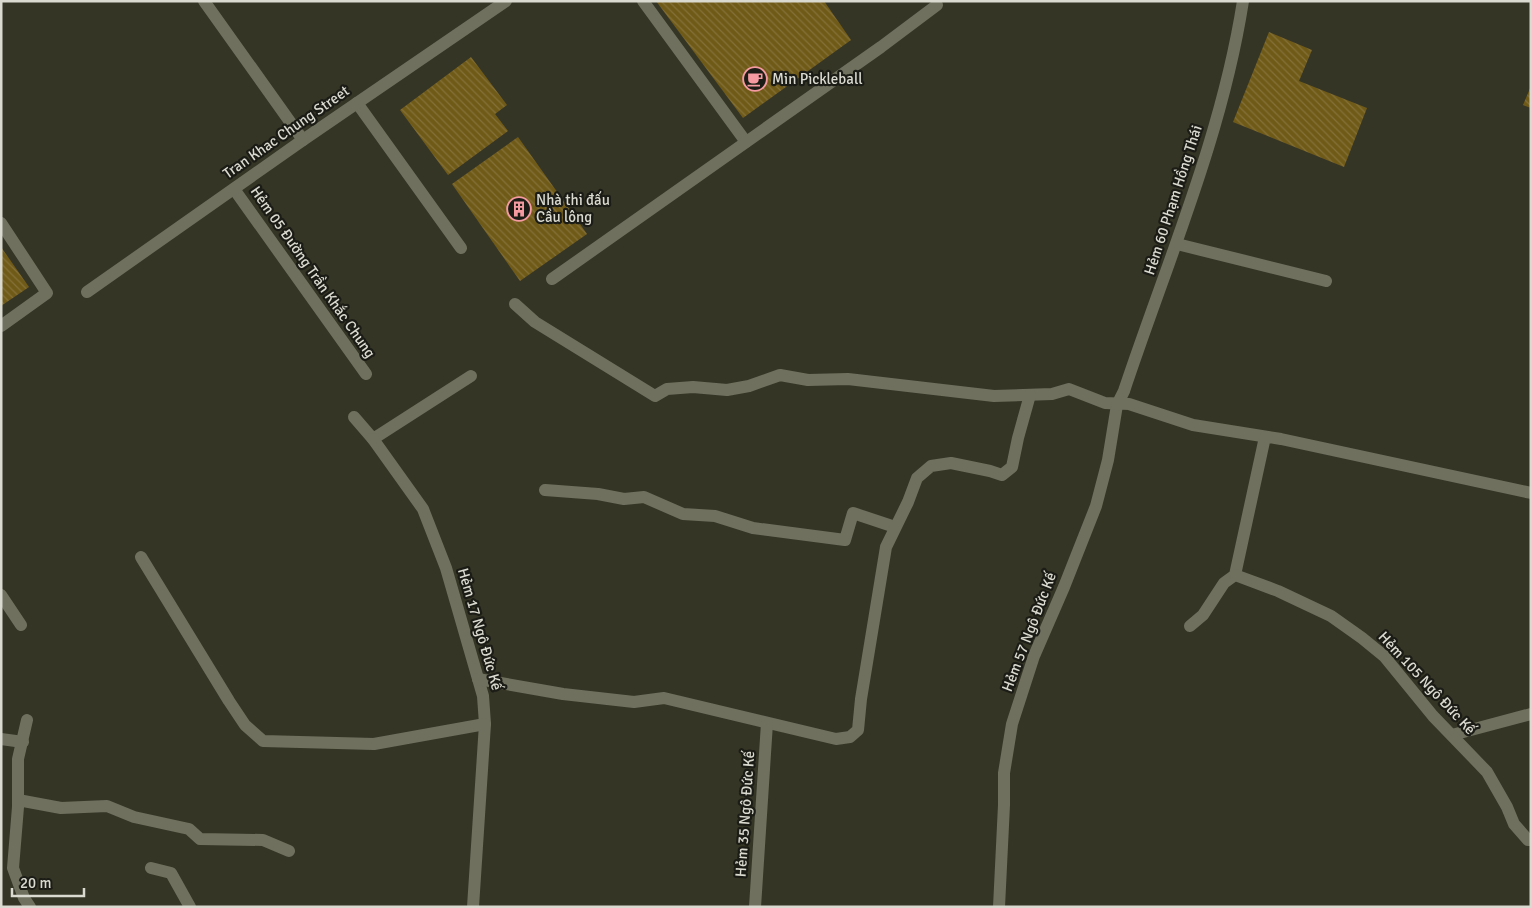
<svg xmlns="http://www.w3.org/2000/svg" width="1532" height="908" font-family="Signika,sans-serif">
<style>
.building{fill:url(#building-back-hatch)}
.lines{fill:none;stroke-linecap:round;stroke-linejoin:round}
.service{stroke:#70705f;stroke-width:12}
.minor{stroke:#70705f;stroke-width:12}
.labels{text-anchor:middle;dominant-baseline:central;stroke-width:4.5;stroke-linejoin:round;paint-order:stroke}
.poi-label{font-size:15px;fill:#dadad0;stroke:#1c1c16;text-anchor:start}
.street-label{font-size:15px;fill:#dadad0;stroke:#1c1c16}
</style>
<defs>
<pattern id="building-back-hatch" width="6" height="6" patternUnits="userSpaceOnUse" patternTransform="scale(1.25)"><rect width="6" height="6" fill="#705a18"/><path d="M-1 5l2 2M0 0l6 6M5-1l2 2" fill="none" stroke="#847139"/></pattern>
</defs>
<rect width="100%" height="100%" fill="#353526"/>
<g class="building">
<path d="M656,1H824L851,40L743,118Z"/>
<path d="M1269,32L1312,50L1299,81L1367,108L1344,167L1233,122Z"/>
<path d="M471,57L507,105L495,114L508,131L448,175L400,110Z"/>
<path d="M1531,86V108L1523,105Z"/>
<path d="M518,137L587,234L520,281L452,184Z"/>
<path d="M1,247L29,287L1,306Z"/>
</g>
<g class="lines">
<g class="service">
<path d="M1,223L47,293L1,326"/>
<path d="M1177,244L1326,281"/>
<path d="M515,304L535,322L655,396L667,389L693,387L727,390L749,386L780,375L808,380L848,379L994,396L1052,394L1069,389L1105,403L1129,404L1193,425L1281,439L1531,493"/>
<path d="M354,417L373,439L471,376"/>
<path d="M373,439L423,509L446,568L483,696L485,724L473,907"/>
<path d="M545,490L598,494L624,499L644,497L683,514L715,516L753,528L845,540L853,513L895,527"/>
<path d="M141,557L229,701L245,725L263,741L374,744L485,724"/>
<path d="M1,595L21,625"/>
<path d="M1190,626L1203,615L1224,583L1235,575L1265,437"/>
<path d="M478,679L563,694L634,702L664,698L836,739L850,737L858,730L861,699L886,547L908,502L917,478L931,466L951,463L990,471L1002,475L1012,467L1018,438L1030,395"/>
<path d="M1452,735L1531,714"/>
<path d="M1,739L23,742"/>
<path d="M18,800L61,808L107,806L134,817L189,829L200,839L263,840L289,851"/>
<path d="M151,868L171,873L190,907"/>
<path d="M755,907L767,723"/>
<path d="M999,907L1004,805V773L1012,724L1034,656L1064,587L1096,506L1108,460L1117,405"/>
</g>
<g class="minor">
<path d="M204,1L303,140"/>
<path d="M643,1L746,142"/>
<path d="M357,103L461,248"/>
<path d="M234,189L366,374"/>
<path d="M552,279L881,47L937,5"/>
<path d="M87,292L303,140L506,1"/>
<path d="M1117,405L1124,391C1167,262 1222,136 1243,1"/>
<path d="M1235,575L1278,591L1331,616L1362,638L1384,656L1433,716L1487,772L1507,807L1514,824L1528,840H1531"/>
<path d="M27,720L18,759V807L13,868L24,898L30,907"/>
</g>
</g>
<defs>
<g id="cafe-ring" transform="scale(1.25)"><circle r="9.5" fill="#1c1c16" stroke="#f49aa0" stroke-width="1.5"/><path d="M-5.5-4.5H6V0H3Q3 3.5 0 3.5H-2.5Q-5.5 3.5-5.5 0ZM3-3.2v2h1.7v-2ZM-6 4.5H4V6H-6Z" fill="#f49aa0"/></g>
<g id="building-ring" transform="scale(1.25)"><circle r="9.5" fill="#1c1c16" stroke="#f49aa0" stroke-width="1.5"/><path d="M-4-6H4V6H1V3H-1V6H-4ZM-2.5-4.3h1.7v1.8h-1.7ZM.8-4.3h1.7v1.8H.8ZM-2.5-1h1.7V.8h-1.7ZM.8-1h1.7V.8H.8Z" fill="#f49aa0"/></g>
</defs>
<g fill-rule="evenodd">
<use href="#cafe-ring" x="755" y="79"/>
<use href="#building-ring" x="519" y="209"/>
</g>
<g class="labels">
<g class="poi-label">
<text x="772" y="79">Min Pickleball</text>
<text x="536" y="200">Nhà thi đấu<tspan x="536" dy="17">Cầu lông</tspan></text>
</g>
<g class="street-label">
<text transform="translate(286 132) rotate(-35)">Tran Khac Chung Street</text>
<text transform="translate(1173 200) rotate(-72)">Hẻm 60 Phạm Hồng Thái</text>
<text transform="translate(313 272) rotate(55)">Hẻm 05 Đường Trần Khắc Chung</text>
<text transform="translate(480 629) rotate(74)">Hẻm 17 Ngô Đức Kế</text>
<text transform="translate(1029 632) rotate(-69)">Hẻm 57 Ngô Đức Kế</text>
<text transform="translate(1427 683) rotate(47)">Hẻm 105 Ngô Đức Kế</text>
<text transform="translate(745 814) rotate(-86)">Hẻm 35 Ngô Đức Kế</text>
</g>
</g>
<rect width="1532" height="908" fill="none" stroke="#dadad0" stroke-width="5"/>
<path d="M12 888v8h72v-8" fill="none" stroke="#dadad0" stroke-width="2.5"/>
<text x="20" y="888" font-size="15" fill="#dadad0" stroke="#1c1c16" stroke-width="4" paint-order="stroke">20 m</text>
</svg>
